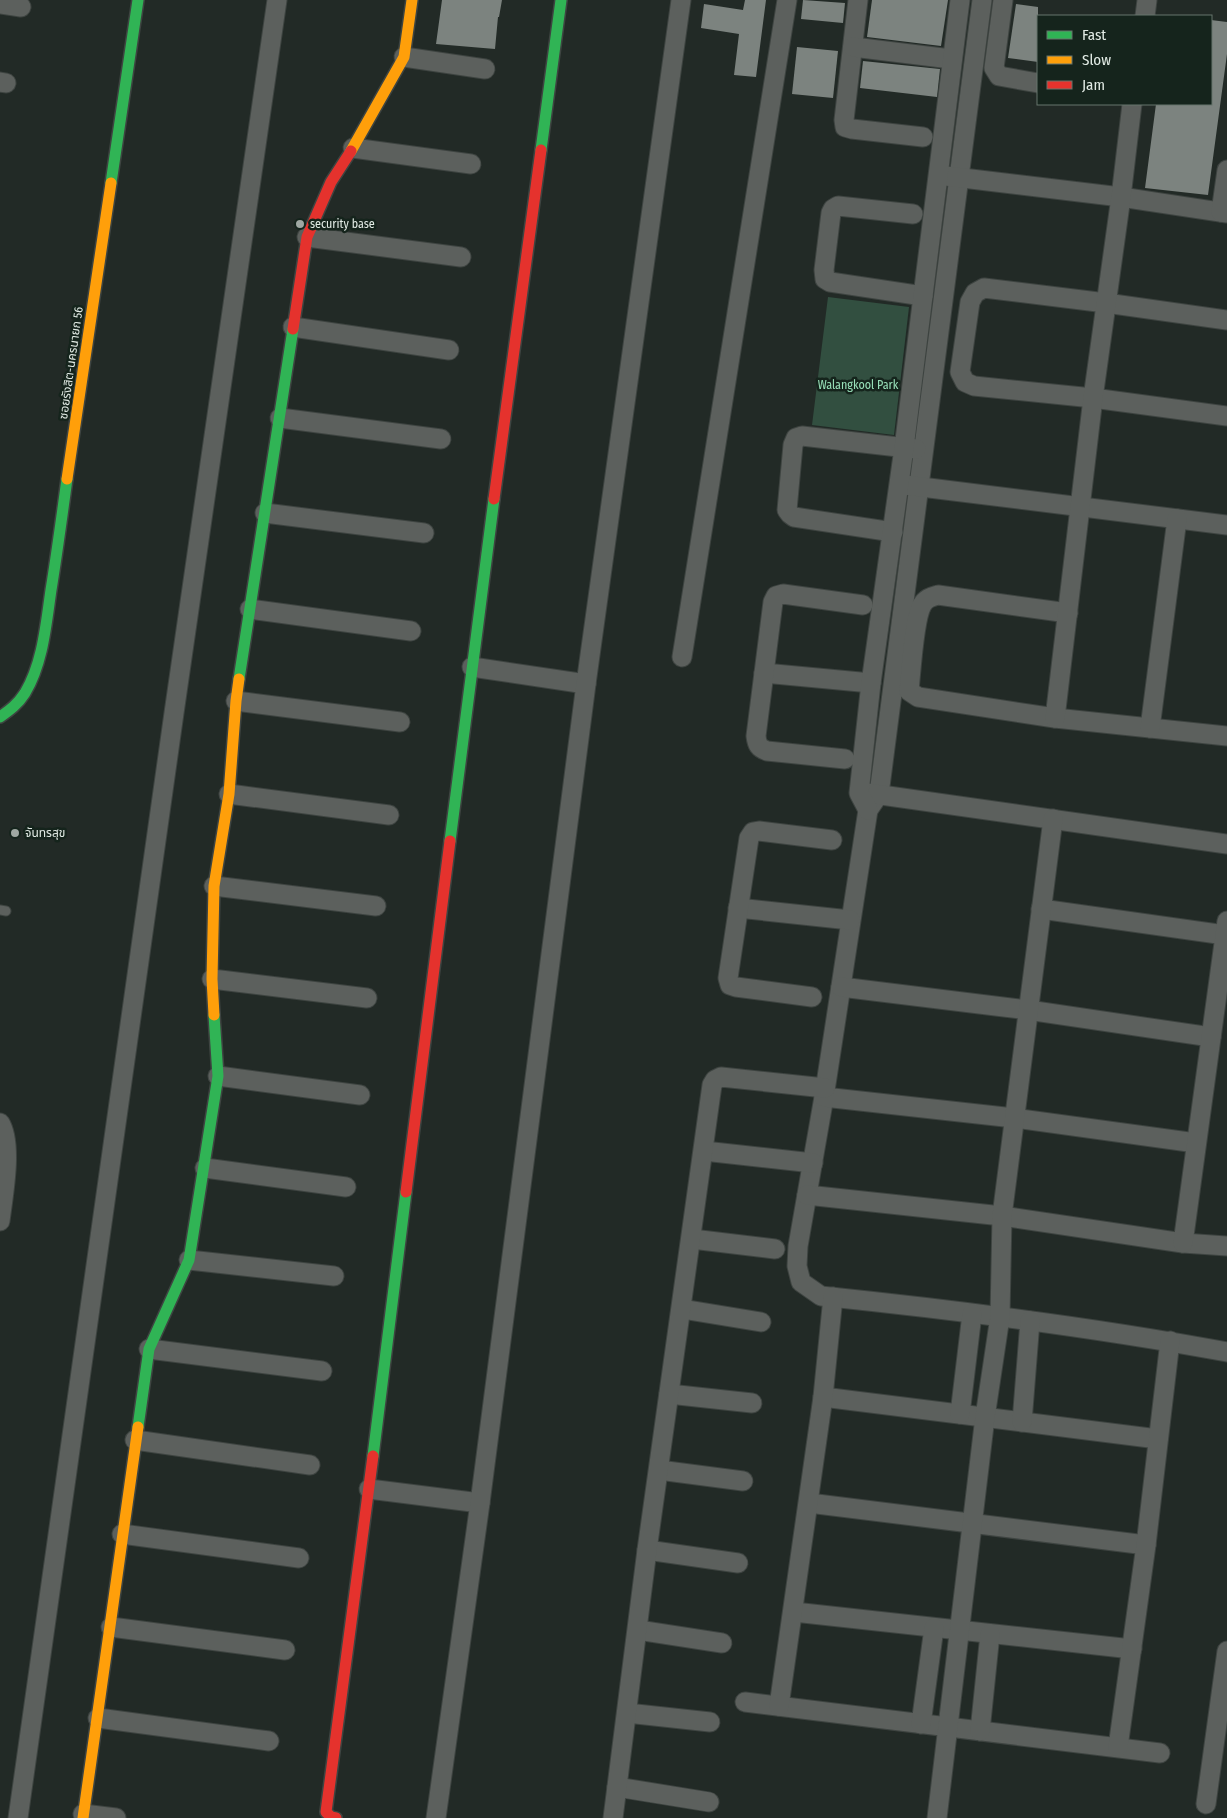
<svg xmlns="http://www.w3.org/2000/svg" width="1227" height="1818" font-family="'Fira Sans Condensed','Noto Sans Thai',sans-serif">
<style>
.green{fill:#324f40}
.building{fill:#7c837f}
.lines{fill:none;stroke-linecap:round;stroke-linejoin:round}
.lane-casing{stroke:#3e4441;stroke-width:11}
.street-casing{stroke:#3e4441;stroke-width:21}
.fast-casing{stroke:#3e4441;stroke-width:14}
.slow-casing{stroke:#3e4441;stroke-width:14}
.jam-casing{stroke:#3e4441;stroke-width:14}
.lane{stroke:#5c605d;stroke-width:9}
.street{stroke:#5c605d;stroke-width:19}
.fast{stroke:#30b455;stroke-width:11}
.slow{stroke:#ff9f0a;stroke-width:11}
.jam{stroke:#e5322d;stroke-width:11}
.poi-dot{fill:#9fa7a2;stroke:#15241c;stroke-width:2}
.labels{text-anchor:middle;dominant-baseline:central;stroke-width:5;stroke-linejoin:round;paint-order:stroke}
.poi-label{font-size:12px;fill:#e2ebe5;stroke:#15241c;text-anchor:start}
.street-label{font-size:12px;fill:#e2ebe5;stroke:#15241c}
.park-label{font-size:12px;fill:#98e0b9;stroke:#15241c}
</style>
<rect width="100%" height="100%" fill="#222a26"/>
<path class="green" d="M828,297L909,307L894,435L812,425Z"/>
<g class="building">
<path d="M442,0H502L499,17H498L495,49L436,44Z"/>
<path d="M745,0H766L756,77L734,75L739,34L701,28L704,4L743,10Z"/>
<path d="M803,0L845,3L843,23L801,19Z"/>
<path d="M872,0H948L941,46L867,37Z"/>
<path d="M1016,4L1038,7V62L1008,58Z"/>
<path d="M1211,20L1227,22V54L1208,195L1145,188L1156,104H1211Z"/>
<path d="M797,47L838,51L833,98L792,94Z"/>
<path d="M863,61L940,69L937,97L860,88Z"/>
</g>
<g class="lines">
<g class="lane-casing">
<path id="lane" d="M0,910L6,911"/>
</g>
<g class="street-casing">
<g id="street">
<path d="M858,0L844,120L845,127L852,129L923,137"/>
<path d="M982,0L879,794L868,810L824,1097L798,1246L797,1266L801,1282L821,1296C957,1310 1093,1327 1227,1352"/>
<path d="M1003,0L994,68L999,76L1038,83"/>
<path d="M0,4L21,7"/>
<path d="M1145,16L1147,0"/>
<path d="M853,47L951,59"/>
<path d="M404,57L485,69"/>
<path d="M0,82L6,83"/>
<path d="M353,148L471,164"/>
<path d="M946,176L1121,197L1227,213"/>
<path d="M1221,212L1227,170"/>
<path d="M913,214L838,206L833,209L831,213L824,270L825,279L830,282L923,296"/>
<path d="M307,237L461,257"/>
<path d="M1227,320L1106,303L984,288L975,293L970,302L960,372L965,382L974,386L1093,398L1227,416"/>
<path d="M293,327L449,350"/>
<path d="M280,418L441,439"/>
<path d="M905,485L1227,525"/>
<path d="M265,513L424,533"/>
<path d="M893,532L794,517L790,514L787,510L793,445L796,438L802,436L916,449"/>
<path d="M250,609L411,631"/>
<path d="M1068,613L938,595C931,597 926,598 922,605C914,619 911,672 909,691L918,697L1055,718L1227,736"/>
<path d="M682,657L787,0"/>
<path d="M472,667L586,684"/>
<path d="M764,673L871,683"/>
<path d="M236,701L400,722"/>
<path d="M1055,718L1093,398L1121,197L1132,104"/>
<path d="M1150,728L1177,519"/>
<path d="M845,759L767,751C759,748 757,745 756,736L773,602L776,596L783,594L863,605"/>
<path d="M867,793L1227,844"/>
<path d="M229,794L389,815"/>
<path d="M868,810L859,793L871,683L904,448L960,0"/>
<path d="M214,886L376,906"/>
<path d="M738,908L850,920"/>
<path d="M1041,909L1225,935"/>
<path d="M212,979L367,998"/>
<path d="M841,987L1028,1010L1211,1037"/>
<path d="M812,997L736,987L730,985L728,978L749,838L753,832L759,831L832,840"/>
<path d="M218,1076L360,1095"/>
<path d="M824,1097L1014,1118L1196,1143"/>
<path d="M0,1123C13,1144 3,1197 0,1221"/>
<path d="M704,1151L813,1163"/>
<path d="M205,1168L346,1187"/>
<path d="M807,1195L1002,1216L1183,1243L1227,1246"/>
<path d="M692,1239L775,1249"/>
<path d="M1183,1243L1227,921"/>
<path d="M189,1260L334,1276"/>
<path d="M682,1309L761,1322"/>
<path d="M149,1349L322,1371"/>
<path d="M669,1394L752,1403"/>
<path d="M823,1397L1158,1439"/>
<path d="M960,1414L972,1314"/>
<path d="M1022,1422L1030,1321"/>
<path d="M135,1440L310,1465"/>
<path d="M659,1470L743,1481"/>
<path d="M369,1489L480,1503"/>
<path d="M809,1503L1146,1545"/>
<path d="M122,1534L299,1558"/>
<path d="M647,1550L738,1563"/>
<path d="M794,1612L1132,1649"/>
<path d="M111,1627L285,1650"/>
<path d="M638,1630L722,1643"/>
<path d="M745,1702L1160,1753"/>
<path d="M779,1706L823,1397L833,1297"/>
<path d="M627,1713L710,1722"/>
<path d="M98,1718L269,1741"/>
<path d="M921,1724L934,1628"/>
<path d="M980,1731L990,1634"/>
<path d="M1118,1747L1146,1545L1170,1341"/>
<path d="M617,1787L709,1802"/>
<path d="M1206,1804L1227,1651"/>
<path d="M83,1814L116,1818"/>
<path d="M18,1818L174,713L277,0"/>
<path d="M436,1818L480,1503L586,684L681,0"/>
<path d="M613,1818L647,1550L712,1085L715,1080L721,1077L825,1088"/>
<path d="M937,1818L985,1417L1000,1317L1002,1216L1053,819"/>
</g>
</g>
<g class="fast-casing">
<g id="fast">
<path d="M541,150L561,0"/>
<path d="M111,183L138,0"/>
<path d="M239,679L293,329"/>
<path d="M0,717C10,710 18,704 25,693C43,663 46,624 51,590C57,553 62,516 67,479"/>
<path d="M450,841L494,499"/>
<path d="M138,1427L149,1349L189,1260L218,1076L214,1015"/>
<path d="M373,1456L406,1192"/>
</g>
</g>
<g class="slow-casing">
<g id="slow">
<path d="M351,151L404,57L412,0"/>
<path d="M67,479L111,183"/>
<path d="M214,1015L212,979L214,886L229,794L236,701L239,679"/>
<path d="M83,1818L138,1427"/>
</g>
</g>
<g class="jam-casing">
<g id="jam">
<path d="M293,329L307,237L331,182L351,151"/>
<path d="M494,499L541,150"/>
<path d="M406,1192L450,841"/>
<path d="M336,1818L331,1817L326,1812L373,1456"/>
</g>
</g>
<use href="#lane" class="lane"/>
<use href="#street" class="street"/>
<use href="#fast" class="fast"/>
<use href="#slow" class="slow"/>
<use href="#jam" class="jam"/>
</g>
<g class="poi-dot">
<circle cx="300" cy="224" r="5"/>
<circle cx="15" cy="833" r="5"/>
</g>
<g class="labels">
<g class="poi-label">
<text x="310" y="224">security base</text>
<text x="25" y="833">จันทรสุข</text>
</g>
<g class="street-label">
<text transform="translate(71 363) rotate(-82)">ซอยรังสิต-นครนายก 56</text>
</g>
<g class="park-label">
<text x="858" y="385">Walangkool Park</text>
</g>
</g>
<rect x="1037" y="15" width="175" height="90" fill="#15241c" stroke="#67746c"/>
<rect x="1047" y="31" width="25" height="8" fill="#30b455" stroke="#67746c"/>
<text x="1082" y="40" font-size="15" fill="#e2ebe5">Fast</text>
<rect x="1047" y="56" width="25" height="8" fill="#ff9f0a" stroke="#67746c"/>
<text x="1082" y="65" font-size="15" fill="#e2ebe5">Slow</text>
<rect x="1047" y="81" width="25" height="8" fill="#e5322d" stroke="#67746c"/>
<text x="1082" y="90" font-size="15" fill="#e2ebe5">Jam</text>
</svg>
